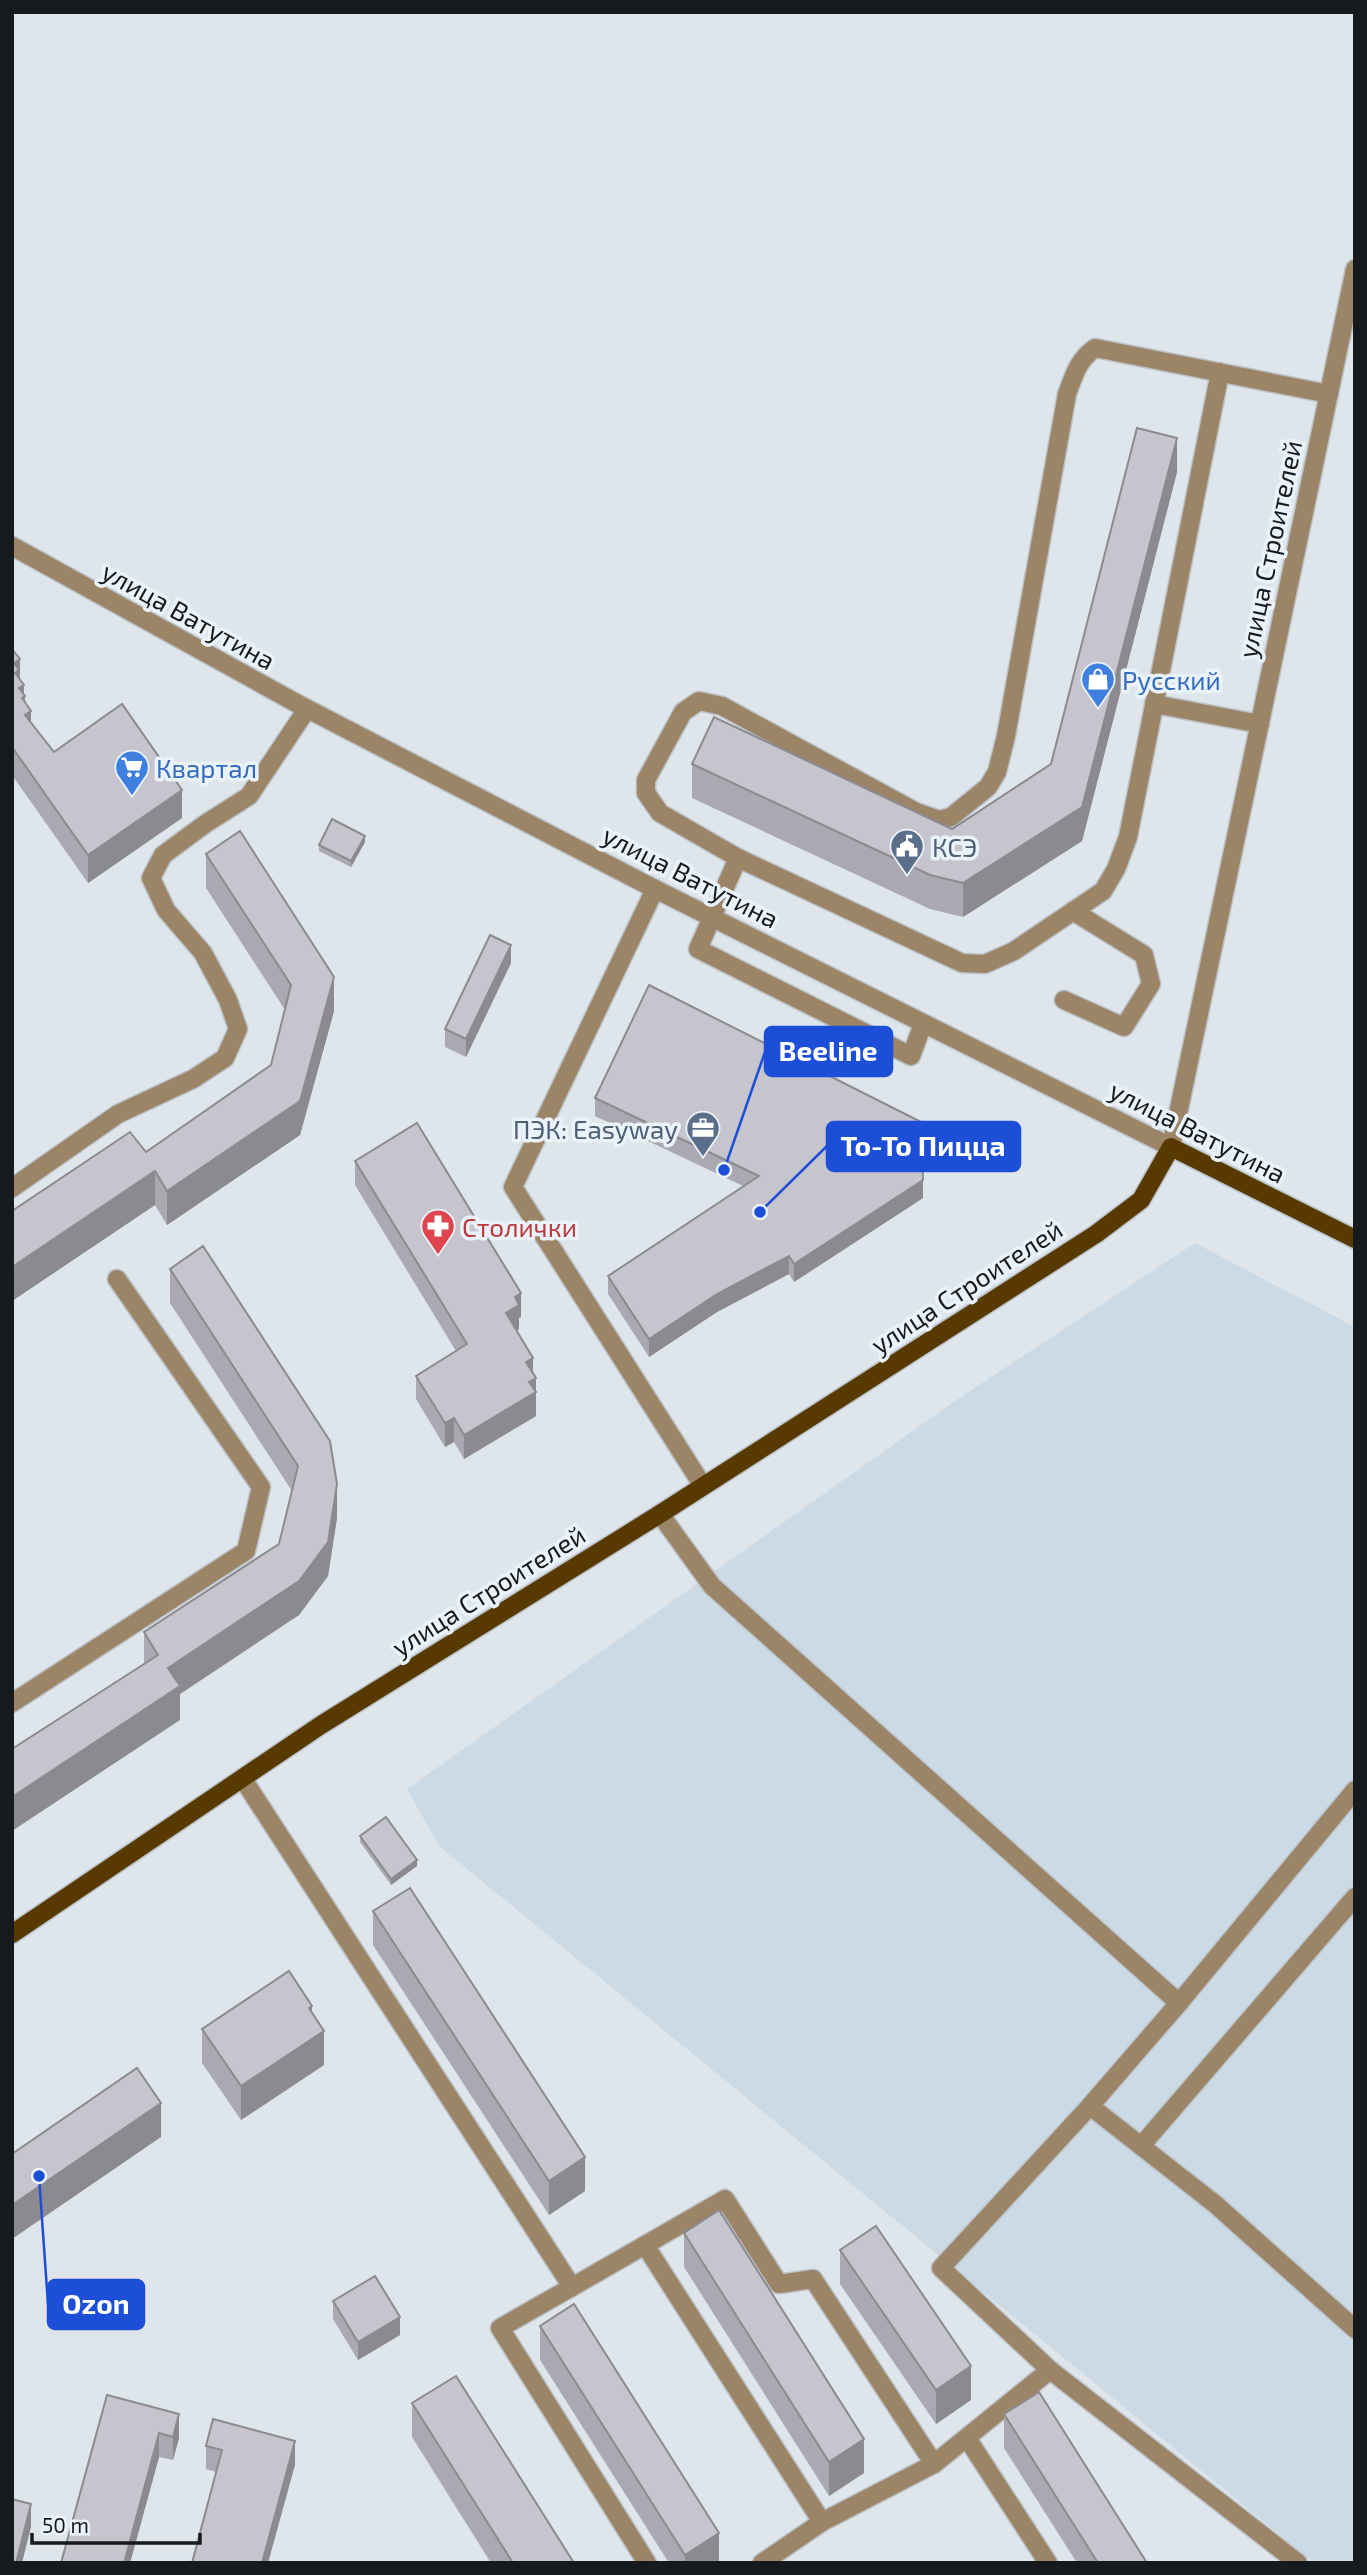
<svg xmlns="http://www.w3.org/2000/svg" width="1367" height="2575" font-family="'Exo 2',sans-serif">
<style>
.built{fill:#ccdae6}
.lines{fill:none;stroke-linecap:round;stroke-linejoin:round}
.minor-casing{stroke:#bac1c7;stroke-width:21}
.major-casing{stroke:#bac1c7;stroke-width:21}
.minor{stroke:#9c8566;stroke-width:18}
.major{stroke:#583900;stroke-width:18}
.wall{fill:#aaa9b1}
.shaded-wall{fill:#8b8a90}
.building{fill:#c6c5ce;stroke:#8b8a90;stroke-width:2}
.labels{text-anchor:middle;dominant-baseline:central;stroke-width:7;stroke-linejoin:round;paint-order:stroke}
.street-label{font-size:26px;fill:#171a1c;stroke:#ebf3fa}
.shop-label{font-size:26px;fill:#366cbe;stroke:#ebf3fa;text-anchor:start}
.service-label{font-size:26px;fill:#4e5e75;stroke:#ebf3fa;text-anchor:start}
.health-label{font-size:26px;fill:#be3a42;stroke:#ebf3fa;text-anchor:start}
.leader{fill:none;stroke:#1d4ed8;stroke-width:2.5}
.callout-dot{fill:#1d4ed8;stroke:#ebf3fa;stroke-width:2.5}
.callout{fill:#1d4ed8;stroke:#1d4ed8;stroke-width:2.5}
.callout-label{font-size:28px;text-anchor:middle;font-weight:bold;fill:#fff}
</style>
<rect width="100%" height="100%" fill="#dee6ec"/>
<path class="built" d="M1195,1243L1355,1327V2563H1314L439,1846L407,1789L962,1396Z"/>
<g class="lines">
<g class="minor-casing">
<g id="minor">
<path d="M1220,372L1128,837L1116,869L1103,891L1014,951L985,964L962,963L738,858L660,813L646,793V780L683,712L699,701L722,706L916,812L939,820L951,817L988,787L997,772L1006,736L1067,394C1074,375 1078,360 1095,348L1329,394"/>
<path d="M12,546L298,704L655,889L1171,1147L1355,269"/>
<path d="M1154,704L1260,724"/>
<path d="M738,858L698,949L911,1056L923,1024"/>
<path d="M655,889L513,1187L703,1486"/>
<path d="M1064,1000L1124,1027L1151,984L1144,955L1073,911"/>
<path d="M12,1188L118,1114L193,1079L225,1058L238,1029L228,1000L203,953L166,910L151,878L163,855L205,824L249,796L307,709"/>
<path d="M660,1514L712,1586L1179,2003"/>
<path d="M12,1703L246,1551L261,1487L117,1279"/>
<path d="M243,1779L572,2287L500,2328L647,2563"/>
<path d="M1090,2106L1215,2204L1355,2329"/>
<path d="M1141,2146L1355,1897"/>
<path d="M645,2245L822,2522"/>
<path d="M572,2287L725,2199L779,2284L813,2279L934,2464"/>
<path d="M1050,2370L1298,2563"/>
<path d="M967,2438L1048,2563"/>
<path d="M762,2563L822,2522L934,2464L1050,2370L941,2268L1090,2106L1179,2003L1355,1790"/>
</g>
</g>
<g class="major-casing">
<path id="major" d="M12,1934L321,1725L660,1514L1096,1234L1141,1200L1171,1147L1355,1239"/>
</g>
<use href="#minor" class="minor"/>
<use href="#major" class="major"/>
</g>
<g class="wall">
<path d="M1177,472L1082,841L963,917L930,909L692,798V764L952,829L1051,764Z"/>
<path d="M12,649L31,722L54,752L182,818L88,883L12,775Z"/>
<path d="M365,842L351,867L319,851V845Z"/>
<path d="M206,854L334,1011L300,1135L167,1225L155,1205L12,1301V1211L146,1152L271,1065L285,1010L206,888Z"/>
<path d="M511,963L466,1057L445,1047V1029Z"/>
<path d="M1355,1019V1073L1353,1071V1021Z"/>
<path d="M595,1098L923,1198L794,1282L789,1274L717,1312L649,1357L608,1294V1276L743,1186L595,1116Z"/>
<path d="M355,1161L521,1317L519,1318V1329L516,1331L536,1378V1416L464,1459L454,1442L445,1447L416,1399V1376L456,1351L355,1185Z"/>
<path d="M170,1269L337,1518L328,1576L299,1615L180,1694V1720L144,1664V1632L279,1544L292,1491L170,1303Z"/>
<path d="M360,1836L417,1866L391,1885L360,1842Z"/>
<path d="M373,1911L585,2191L549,2215L373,1945Z"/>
<path d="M312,2014L324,2065L241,2120L202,2063V2029Z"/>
<path d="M684,2233L864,2473L829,2496L684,2267Z"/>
<path d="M840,2250L971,2400L936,2424L840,2284Z"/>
<path d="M333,2301L400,2335L358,2360L333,2319Z"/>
<path d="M540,2326L719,2563H669L540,2360Z"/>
<path d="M107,2395L179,2438L173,2460L159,2457L130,2563H61Z"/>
<path d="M412,2403L574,2563H491L412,2437Z"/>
<path d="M1004,2414L1147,2563H1077L1004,2448Z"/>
<path d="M206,2446L295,2465L216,2472L206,2469Z"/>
</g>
<g class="shaded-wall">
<path d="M1177,438V472L1082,841L963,917V883L1082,807Z"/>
<path d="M20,659V687L19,688L14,663Z"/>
<path d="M24,685V697L25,696V724L19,688Z"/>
<path d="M31,711V739L25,715Z"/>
<path d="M182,790V818L88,883V855Z"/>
<path d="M365,836V842L351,867V861Z"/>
<path d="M511,945V963L466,1057V1039Z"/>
<path d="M334,977V1011L300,1135L167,1225V1191L300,1101Z"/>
<path d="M155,1171V1205L12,1301V1267Z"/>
<path d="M923,1180V1198L794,1282V1264Z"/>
<path d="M789,1256V1274L717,1312L649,1357V1339L717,1294Z"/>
<path d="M521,1293V1317L519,1318V1329L506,1337V1313L515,1297Z"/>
<path d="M533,1358V1380L536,1378V1416L464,1459V1435L526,1362Z"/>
<path d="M454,1418V1442L445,1447V1423Z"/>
<path d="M337,1484V1518L328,1576L299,1615L180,1694V1720L12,1831V1797L168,1668Z"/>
<path d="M417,1860V1866L391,1885V1879Z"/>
<path d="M312,2006V2038L324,2031V2065L241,2120V2086L309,2008Z"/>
<path d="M161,2103V2137L12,2239V2205Z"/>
<path d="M585,2157V2191L549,2215V2181Z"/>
<path d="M400,2317V2335L358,2360V2342Z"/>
<path d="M971,2366V2400L936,2424V2390Z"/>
<path d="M179,2414V2438L173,2460V2437Z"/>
<path d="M159,2433V2457L130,2563H124Z"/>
<path d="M864,2439V2473L829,2496V2462Z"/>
<path d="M295,2441V2465L268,2563H262Z"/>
<path d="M31,2504V2527L22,2563H16Z"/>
<path d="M719,2533V2563H685V2555Z"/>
</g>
<g class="building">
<path d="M1137,428L1177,438L1082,807L963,883L930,875L692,764L714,717L952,829L1051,764Z"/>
<path d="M12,649L20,659L14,663L19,670L15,673L24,685L19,688L25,696L22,698L31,711L25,715L54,752L122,704L182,790L88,855L12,747Z"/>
<path d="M332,819L365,836L351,861L319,845Z"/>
<path d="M240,831L334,977L300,1101L167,1191L155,1171L12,1267V1211L130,1132L146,1152L271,1065L291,985L206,854Z"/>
<path d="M490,935L511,945L466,1039L445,1029Z"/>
<path d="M649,985L921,1122L923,1180L794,1264L789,1256L717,1294L649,1339L608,1276L759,1176L595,1098Z"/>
<path d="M417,1123L521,1293L515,1297L519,1305L506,1313L533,1358L526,1362L536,1378L529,1382L536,1392L464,1435L454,1418L445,1423L416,1376L467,1344L355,1161Z"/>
<path d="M203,1246L330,1441L337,1484L328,1542L299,1581L168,1668L180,1686L12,1797V1749L158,1655L144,1632L279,1544L298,1466L170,1269Z"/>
<path d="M386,1817L417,1860L391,1879L360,1836Z"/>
<path d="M410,1888L585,2157L549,2181L373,1911Z"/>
<path d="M289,1971L312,2006L309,2008L324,2031L241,2086L202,2029Z"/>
<path d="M137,2068L161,2103L12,2205V2154Z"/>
<path d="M719,2210L864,2439L829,2462L684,2233Z"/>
<path d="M876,2226L971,2366L936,2390L840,2250Z"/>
<path d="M375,2276L400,2317L358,2342L333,2301Z"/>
<path d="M574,2304L719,2533L685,2555L540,2326Z"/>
<path d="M456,2376L574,2563H513L412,2403Z"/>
<path d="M1039,2392L1147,2563H1098L1004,2414Z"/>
<path d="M107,2395L179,2414L173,2437L159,2433L124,2563H61Z"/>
<path d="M213,2419L295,2441L262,2563H192L222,2450L206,2446Z"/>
<path d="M12,2499L31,2504L16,2563H12Z"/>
</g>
<defs>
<g id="shop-pin" transform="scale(1.75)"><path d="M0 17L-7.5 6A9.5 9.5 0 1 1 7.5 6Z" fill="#3f7fe0" stroke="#ebf3fa"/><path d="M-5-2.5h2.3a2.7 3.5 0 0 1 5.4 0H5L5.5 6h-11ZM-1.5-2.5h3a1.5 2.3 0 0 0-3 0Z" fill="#fff"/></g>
<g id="supermarket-pin" transform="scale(1.75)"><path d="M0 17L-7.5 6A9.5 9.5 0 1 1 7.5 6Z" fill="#3f7fe0" stroke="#ebf3fa"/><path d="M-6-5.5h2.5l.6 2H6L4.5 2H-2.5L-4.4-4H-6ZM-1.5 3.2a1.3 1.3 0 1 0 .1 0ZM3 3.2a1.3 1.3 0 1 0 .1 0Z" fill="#fff"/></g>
<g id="civic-pin" transform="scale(1.75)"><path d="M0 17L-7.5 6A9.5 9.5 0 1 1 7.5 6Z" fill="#5c6f8a" stroke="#ebf3fa"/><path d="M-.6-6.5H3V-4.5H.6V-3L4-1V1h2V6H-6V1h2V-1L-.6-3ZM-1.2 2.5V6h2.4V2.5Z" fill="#fff"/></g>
<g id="office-pin" transform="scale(1.75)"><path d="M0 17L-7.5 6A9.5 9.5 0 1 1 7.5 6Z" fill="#5c6f8a" stroke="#ebf3fa"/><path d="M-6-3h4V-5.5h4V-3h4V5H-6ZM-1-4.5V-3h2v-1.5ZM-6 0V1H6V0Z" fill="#fff"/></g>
<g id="pharmacy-pin" transform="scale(1.75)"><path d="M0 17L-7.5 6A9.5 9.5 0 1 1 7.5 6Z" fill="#e0444e" stroke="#ebf3fa"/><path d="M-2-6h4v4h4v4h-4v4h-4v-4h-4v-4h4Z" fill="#fff"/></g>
</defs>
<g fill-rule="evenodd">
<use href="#shop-pin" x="1098" y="679"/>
<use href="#supermarket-pin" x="132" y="767"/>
<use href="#civic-pin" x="907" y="846"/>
<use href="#office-pin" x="703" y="1128"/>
<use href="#pharmacy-pin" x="438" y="1226"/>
</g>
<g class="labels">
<g class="street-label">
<text transform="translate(1269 549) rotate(-78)">улица Строителей</text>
<text transform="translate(189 615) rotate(29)">улица Ватутина</text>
<text transform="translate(691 876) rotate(27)">улица Ватутина</text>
<text transform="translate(1198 1131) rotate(27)">улица Ватутина</text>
<text transform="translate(966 1286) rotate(-33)">улица Строителей</text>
<text transform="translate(488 1590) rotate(-32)">улица Строителей</text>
</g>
<g class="shop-label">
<text x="1122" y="679">Русский</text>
<text x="156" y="767">Квартал</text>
</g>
<g class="service-label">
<text x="932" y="846">КСЭ</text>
<text x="678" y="1128" text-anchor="end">ПЭК: Easyway</text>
</g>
<g class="health-label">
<text x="462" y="1226">Столички</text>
</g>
</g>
<path class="leader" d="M724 1170L765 1052M760 1212L827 1146M39 2176L48 2304"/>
<g class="callout-dot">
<circle cx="724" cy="1170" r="7"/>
<circle cx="760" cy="1212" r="7"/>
<circle cx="39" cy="2176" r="7"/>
</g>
<g class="callout">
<rect x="765" y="1027" width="127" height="49" rx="7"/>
<rect x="827" y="1122" width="193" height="49" rx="7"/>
<rect x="48" y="2280" width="96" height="49" rx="7"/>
</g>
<g class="callout-label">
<text x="828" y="1061">Beeline</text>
<text x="923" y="1156">То-То Пицца</text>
<text x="96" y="2314">Ozon</text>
</g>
<rect width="1367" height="2575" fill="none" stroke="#171a1c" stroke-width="28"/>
<path d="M32 2533v10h168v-10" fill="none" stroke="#171a1c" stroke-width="3.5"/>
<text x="42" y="2533" font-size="21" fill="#171a1c" stroke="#ebf3fa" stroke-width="5" paint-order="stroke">50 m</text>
</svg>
